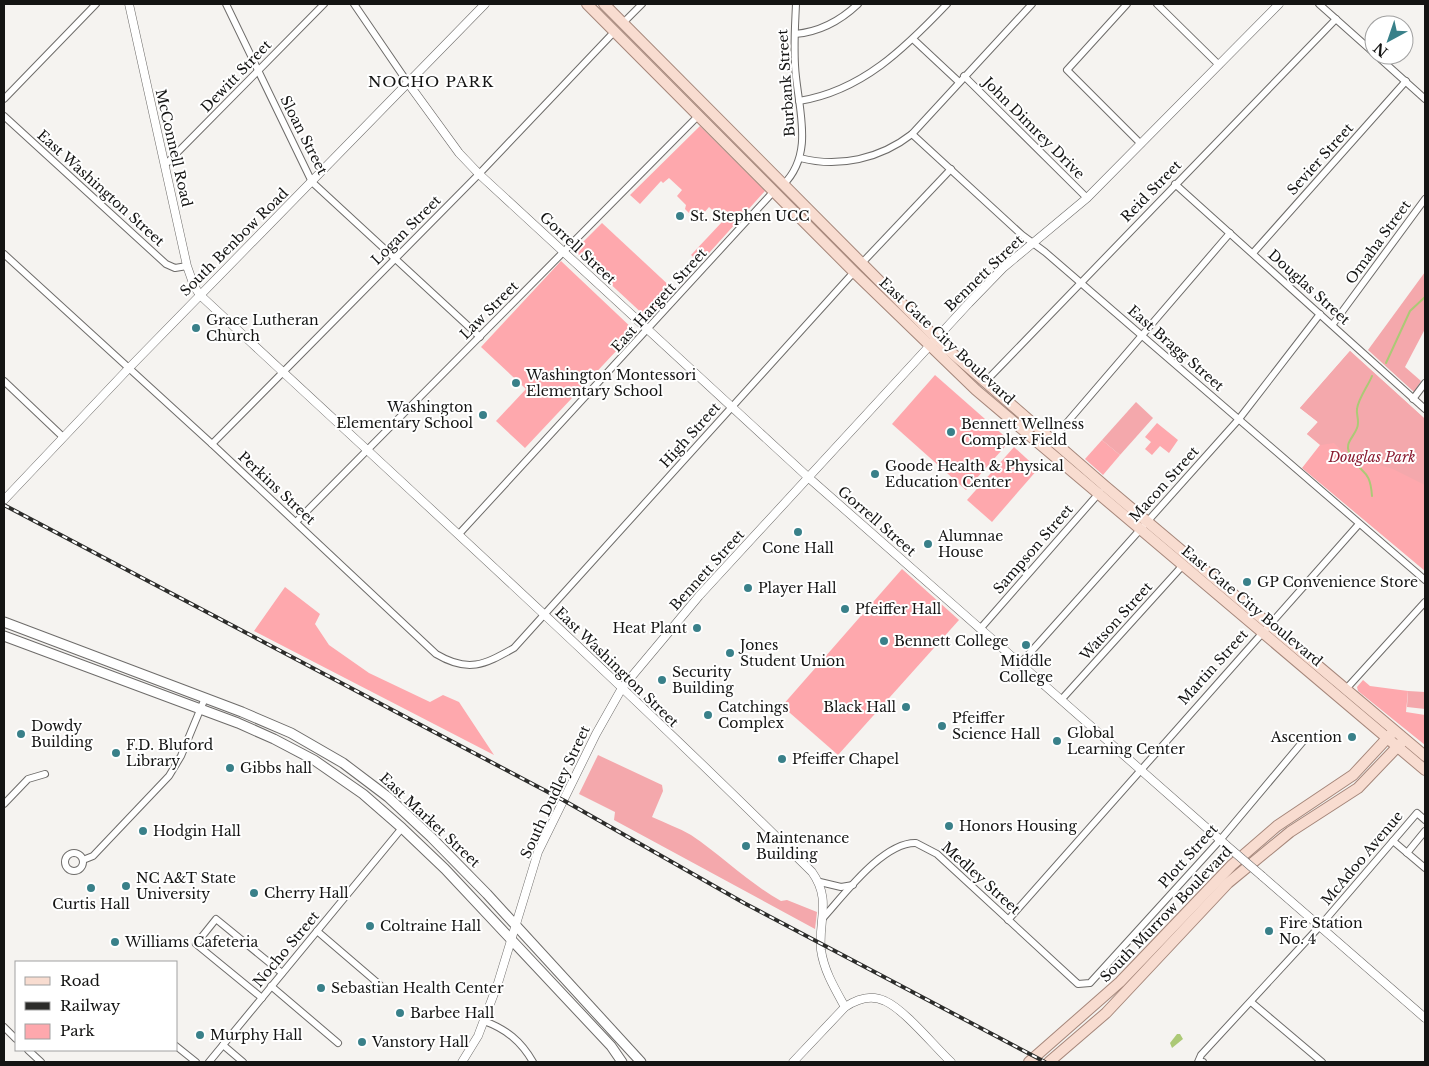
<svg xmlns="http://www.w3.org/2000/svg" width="1429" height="1066" font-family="'Libre Baskerville',serif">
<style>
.green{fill:#fea8ad}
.forest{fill:#f4a8ac}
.water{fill:#acc976}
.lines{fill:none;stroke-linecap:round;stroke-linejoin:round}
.stream{stroke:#acc976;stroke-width:2}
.minor-casing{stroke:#6e6c6a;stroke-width:8}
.tertiary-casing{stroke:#6e6c6a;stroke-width:9}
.secondary-casing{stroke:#6e6c6a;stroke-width:11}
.primary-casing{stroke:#a5867a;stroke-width:12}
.minor{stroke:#fff;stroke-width:6}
.tertiary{stroke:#fff;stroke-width:8}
.secondary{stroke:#fff;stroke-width:9}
.primary{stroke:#f8dcd0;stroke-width:10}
.rail-casing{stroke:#2c2c2a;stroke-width:4}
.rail{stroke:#fff;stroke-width:2;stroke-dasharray:5.5;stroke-linecap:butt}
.tertiary-bridge-casing{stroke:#6e6c6a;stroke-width:9;stroke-linecap:butt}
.tertiary-bridge{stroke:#fff;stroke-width:8}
.poi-dot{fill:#398089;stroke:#fff;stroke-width:2}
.labels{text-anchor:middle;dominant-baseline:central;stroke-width:4;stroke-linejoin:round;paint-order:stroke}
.street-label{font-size:14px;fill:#141413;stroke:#fff}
.poi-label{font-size:14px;fill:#141413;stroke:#fff;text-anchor:start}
.park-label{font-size:14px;font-style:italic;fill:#8a1d32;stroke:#fff}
.neighbourhood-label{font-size:15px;letter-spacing:1px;fill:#141413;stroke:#fff}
</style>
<rect width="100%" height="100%" fill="#f5f3f0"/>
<g class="green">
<path d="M700,126L765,191L700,263L691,255L722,222L721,218L709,207L697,221L685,209L686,205L677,196L682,190L669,178L663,183L661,181L640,204L630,195Z"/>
<path d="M602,223L674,290L650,317H646L576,252V249Z"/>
<path d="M561,261L635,331L525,448L496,421L526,389L481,347Z"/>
<path d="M1350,351L1425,419V571L1302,468L1320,445L1307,434L1318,422L1300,408Z"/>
<path d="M935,375L1010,441L966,490L892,424Z"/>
<path d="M1157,423L1178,440L1169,453L1160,446L1152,455L1145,449L1151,442L1145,437Z"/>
<path d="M1102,440L1120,455L1103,475L1085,459Z"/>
<path d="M1014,447L1038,469L992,522L967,500Z"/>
<path d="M902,569L959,620L838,755L782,706Z"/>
<path d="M285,587L320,614L315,624L329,645L369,673L430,702L443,695L459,702L494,755L254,631Z"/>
<path d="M1363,680L1370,686L1408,691L1406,712L1425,715V745L1358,691L1357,687Z"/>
</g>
<g class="forest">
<path d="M1425,272V329L1405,367L1421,381L1414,392L1368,350Z"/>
<path d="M1350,351L1425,419V485L1393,469L1346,455L1334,443L1321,445L1307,434L1318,422L1300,408Z"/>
<path d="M1136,402L1153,418L1120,455L1102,440Z"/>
<path d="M1408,691L1425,692V709L1407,707Z"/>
<path d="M598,755L662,785L663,791L652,817C665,823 679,828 691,835C722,856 749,883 781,901L787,900L817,912L815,929L614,820L615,812L579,794Z"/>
</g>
<path class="water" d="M1177,1034H1180L1183,1039L1172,1048L1170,1043Z"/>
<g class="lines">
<g class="stream">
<path d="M1386,363L1410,311L1425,297"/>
<path d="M1372,496C1370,468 1362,476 1351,456C1343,443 1353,439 1357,428C1360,421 1356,415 1357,409C1358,399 1368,386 1372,376"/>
</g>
<g class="minor-casing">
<g id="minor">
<path d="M226,4L312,182L480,337"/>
<path d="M354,4L408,83"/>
<path d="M1127,4L1067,70L1141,144"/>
<path d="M1157,4L1219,65"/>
<path d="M1319,4L1374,53"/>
<path d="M623,23L642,4"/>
<path d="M795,34C819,32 840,21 858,4"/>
<path d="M913,39L959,82"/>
<path d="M1376,55L1425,99"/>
<path d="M964,76L1087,198"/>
<path d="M4,99L96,4"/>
<path d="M799,101C862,91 905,48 947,4"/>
<path d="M4,116L166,264L175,268L187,266"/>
<path d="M912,134L1022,235L1045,252L1425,580"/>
<path d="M800,158C839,168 880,159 912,134L1032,4"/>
<path d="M166,164L324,4"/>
<path d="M1175,184L1425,409"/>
<path d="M783,185C813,155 800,115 796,77C793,53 795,28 796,4"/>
<path d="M1253,253L1406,81"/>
<path d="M4,254L212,444L436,654C468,673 484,665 514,648L854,272"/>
<path d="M861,264L951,169"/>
<path d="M1333,324L1425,199"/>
<path d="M4,381L63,437"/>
<path d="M986,381L1336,19"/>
<path d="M1413,399L1425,383"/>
<path d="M1052,440L1230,233"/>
<path d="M212,444L479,174L615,31"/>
<path d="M296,522L699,115"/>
<path d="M459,534L774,191"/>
<path d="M980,629L1100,492"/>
<path d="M1020,664L1239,419L1320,314"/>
<path d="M1346,689L1425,602"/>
<path d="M1061,700L1184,564"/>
<path d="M4,804L28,779L45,774"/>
<path d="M1393,841L1425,868"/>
<circle cx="74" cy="862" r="9"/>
<path d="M1407,853L1425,831"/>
<path d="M83,860L93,856L169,776L181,756L205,698"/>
<path d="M820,882L841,887L853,885"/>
<path d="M823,918C844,895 883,842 916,843L937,854L1078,984L1090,983L1221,839L1305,739"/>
<path d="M1008,920L1359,524"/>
<path d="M317,931L380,985"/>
<path d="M271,986L338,1043"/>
<path d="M262,998L196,944L216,919L282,973"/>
<path d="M1251,1002L1322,1062"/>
<path d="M484,1021C506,1029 521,1041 533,1062"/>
<path d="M4,1027L16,1039"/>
<path d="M223,1045L243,1062"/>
<path d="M176,1046L196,1062"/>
<path d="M28,1050L41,1062"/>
<path d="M209,1062L402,828"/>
<path d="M1203,1062H1198L1201,1055L1320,926L1417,813L1425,820"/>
</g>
</g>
<g class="tertiary-casing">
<g id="tertiary">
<path d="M129,4L187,266L194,286L200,295C405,486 613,674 812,872C832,900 818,920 821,950C824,971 835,989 845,1007"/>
<path d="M408,83L459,153L479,174L809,478L1226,845"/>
<path d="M4,500L129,368L485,4"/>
<path d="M1262,876L1425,1018"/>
<path d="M462,1062L478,1036L498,983L538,852L596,734L622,688L699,596L969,303L1003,268L1087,198L1279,4"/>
<path d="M793,1062L845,1007C857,999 871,994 885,1001C905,1010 934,1046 951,1062"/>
</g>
</g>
<g class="secondary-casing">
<g id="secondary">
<path d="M4,622L242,712L291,733L343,763L388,797L431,837L487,894L641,1062"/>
<path d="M4,636L238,723L274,739L314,760L363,794L402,828L445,869L611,1046L622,1062"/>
</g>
</g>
<g class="primary-casing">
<g id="primary">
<path d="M587,4L854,272L976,390L1425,770"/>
<path d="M604,4L945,347L1105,486L1425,756"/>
<path d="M1029,1062L1120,982L1232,865L1277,826L1353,775L1392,733"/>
<path d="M1049,1062L1106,1013L1228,883L1290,832L1358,788L1402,742"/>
</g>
</g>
<use href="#minor" class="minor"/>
<use href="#tertiary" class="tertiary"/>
<use href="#secondary" class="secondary"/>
<use href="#primary" class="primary"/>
<g class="rail-casing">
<path id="rail" d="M4,505L563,800L744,903L1045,1062"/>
</g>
<use href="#rail" class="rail"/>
<g class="tertiary-bridge-casing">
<path id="tertiary-bridge" d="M1226,845L1262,876"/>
</g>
<use href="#tertiary-bridge" class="tertiary-bridge"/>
</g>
<g class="poi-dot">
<circle cx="680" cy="216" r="5"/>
<circle cx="196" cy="328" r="5"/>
<circle cx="516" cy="383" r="5"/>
<circle cx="483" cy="415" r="5"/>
<circle cx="951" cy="432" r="5"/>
<circle cx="875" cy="474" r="5"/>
<circle cx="798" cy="532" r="5"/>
<circle cx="928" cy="544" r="5"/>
<circle cx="1247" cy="582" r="5"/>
<circle cx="748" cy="588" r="5"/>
<circle cx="845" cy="609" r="5"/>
<circle cx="697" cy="628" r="5"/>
<circle cx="884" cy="641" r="5"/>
<circle cx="1026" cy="645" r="5"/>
<circle cx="730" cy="653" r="5"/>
<circle cx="662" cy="680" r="5"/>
<circle cx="906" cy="707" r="5"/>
<circle cx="708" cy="715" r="5"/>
<circle cx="942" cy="726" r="5"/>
<circle cx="21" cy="734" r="5"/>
<circle cx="1352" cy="737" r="5"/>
<circle cx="1057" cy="741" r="5"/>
<circle cx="116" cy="753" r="5"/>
<circle cx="782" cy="759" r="5"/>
<circle cx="230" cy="768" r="5"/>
<circle cx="949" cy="826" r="5"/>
<circle cx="143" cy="831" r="5"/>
<circle cx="746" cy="846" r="5"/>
<circle cx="126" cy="886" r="5"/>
<circle cx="91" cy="888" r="5"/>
<circle cx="254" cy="893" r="5"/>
<circle cx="370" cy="926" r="5"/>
<circle cx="1269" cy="931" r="5"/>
<circle cx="115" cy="942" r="5"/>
<circle cx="321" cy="988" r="5"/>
<circle cx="400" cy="1013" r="5"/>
<circle cx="200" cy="1035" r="5"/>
<circle cx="362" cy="1042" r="5"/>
</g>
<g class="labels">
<g class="street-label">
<text transform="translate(236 76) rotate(-46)">Dewitt Street</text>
<text transform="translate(786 83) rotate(-94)">Burbank Street</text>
<text transform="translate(1034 128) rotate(45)">John Dimrey Drive</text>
<text transform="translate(304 135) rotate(63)">Sloan Street</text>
<text transform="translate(174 148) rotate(77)">McConnell Road</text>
<text transform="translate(1320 159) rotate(-48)">Sevier Street</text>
<text transform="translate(101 188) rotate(42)">East Washington Street</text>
<text transform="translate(1151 191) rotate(-46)">Reid Street</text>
<text transform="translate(406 230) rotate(-45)">Logan Street</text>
<text transform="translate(234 242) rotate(-45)">South Benbow Road</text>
<text transform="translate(1378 242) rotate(-54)">Omaha Street</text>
<text transform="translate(578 248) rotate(43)">Gorrell Street</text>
<text transform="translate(984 273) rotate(-44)">Bennett Street</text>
<text transform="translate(1309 287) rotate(42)">Douglas Street</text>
<text transform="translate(659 300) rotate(-48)">East Hargett Street</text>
<text transform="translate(489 310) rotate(-45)">Law Street</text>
<text transform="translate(947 341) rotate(43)">East Gate City Boulevard</text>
<text transform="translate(1176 348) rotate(41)">East Bragg Street</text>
<text transform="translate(690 435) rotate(-48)">High Street</text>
<text transform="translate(1164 484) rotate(-48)">Macon Street</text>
<text transform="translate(277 488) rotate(43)">Perkins Street</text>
<text transform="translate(877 521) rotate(41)">Gorrell Street</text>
<text transform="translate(1033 549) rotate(-49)">Sampson Street</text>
<text transform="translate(707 570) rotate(-48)">Bennett Street</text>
<text transform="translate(1252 606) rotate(40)">East Gate City Boulevard</text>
<text transform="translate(1116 621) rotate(-48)">Watson Street</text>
<text transform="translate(617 667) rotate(44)">East Washington Street</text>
<text transform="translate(1213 667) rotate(-48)">Martin Street</text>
<text transform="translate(555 792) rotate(-65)">South Dudley Street</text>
<text transform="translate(430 820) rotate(43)">East Market Street</text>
<text transform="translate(1188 856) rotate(-48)">Plott Street</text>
<text transform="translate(1362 858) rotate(-50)">McAdoo Avenue</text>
<text transform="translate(981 878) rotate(42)">Medley Street</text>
<text transform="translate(1166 914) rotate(-46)">South Murrow Boulevard</text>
<text transform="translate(286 949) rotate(-50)">Nocho Street</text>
</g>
<g class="poi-label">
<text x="690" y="216">St. Stephen UCC</text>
<text x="206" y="320">Grace Lutheran<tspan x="206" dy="16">Church</tspan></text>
<text x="526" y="375">Washington Montessori<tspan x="526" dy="16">Elementary School</tspan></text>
<text x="473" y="407" text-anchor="end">Washington<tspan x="473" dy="16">Elementary School</tspan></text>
<text x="961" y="424">Bennett Wellness<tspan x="961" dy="16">Complex Field</tspan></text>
<text x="885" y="466">Goode Health &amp; Physical<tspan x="885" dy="16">Education Center</tspan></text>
<text x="938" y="536">Alumnae<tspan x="938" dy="16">House</tspan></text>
<text x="798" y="548" text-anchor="middle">Cone Hall</text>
<text x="1257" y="582">GP Convenience Store</text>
<text x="758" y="588">Player Hall</text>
<text x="855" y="609">Pfeiffer Hall</text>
<text x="687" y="628" text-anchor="end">Heat Plant</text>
<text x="894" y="641">Bennett College</text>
<text x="740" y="645">Jones<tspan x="740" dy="16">Student Union</tspan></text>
<text x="1026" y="661" text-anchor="middle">Middle<tspan x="1026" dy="16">College</tspan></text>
<text x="672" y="672">Security<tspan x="672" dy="16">Building</tspan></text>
<text x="718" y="707">Catchings<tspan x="718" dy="16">Complex</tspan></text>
<text x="896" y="707" text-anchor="end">Black Hall</text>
<text x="952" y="718">Pfeiffer<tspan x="952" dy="16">Science Hall</tspan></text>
<text x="31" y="726">Dowdy<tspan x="31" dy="16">Building</tspan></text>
<text x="1067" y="733">Global<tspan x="1067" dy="16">Learning Center</tspan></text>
<text x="1342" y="737" text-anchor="end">Ascention</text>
<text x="126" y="745">F.D. Bluford<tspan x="126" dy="16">Library</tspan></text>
<text x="792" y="759">Pfeiffer Chapel</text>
<text x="240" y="768">Gibbs hall</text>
<text x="959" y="826">Honors Housing</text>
<text x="153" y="831">Hodgin Hall</text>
<text x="756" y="838">Maintenance<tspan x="756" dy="16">Building</tspan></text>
<text x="136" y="878">NC A&amp;T State<tspan x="136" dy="16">University</tspan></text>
<text x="264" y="893">Cherry Hall</text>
<text x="91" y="904" text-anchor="middle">Curtis Hall</text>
<text x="1279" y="923">Fire Station<tspan x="1279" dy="16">No. 4</tspan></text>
<text x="380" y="926">Coltraine Hall</text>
<text x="125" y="942">Williams Cafeteria</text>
<text x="331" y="988">Sebastian Health Center</text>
<text x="410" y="1013">Barbee Hall</text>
<text x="210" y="1035">Murphy Hall</text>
<text x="372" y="1042">Vanstory Hall</text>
</g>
<g class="park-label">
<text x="1372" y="457">Douglas Park</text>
</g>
<g class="neighbourhood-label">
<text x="431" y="81">NOCHO PARK</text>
</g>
</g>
<rect width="1429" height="1066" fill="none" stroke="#141413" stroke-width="10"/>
<rect x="15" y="961" width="162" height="90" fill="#ffffff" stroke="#a1a1a1"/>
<rect x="25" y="977" width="25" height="8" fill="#f8dcd0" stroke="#a1a1a1"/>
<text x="60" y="986" font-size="15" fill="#141413">Road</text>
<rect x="25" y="1002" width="25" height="8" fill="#2c2c2a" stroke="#a1a1a1"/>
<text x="60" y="1011" font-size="15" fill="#141413">Railway</text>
<rect x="25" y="1024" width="25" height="15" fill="#fea8ad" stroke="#a1a1a1"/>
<text x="60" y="1036" font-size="15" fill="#141413">Park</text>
<g transform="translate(1389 40) rotate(220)"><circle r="24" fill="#ffffff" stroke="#a1a1a1"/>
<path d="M0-4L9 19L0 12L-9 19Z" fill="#398089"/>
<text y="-8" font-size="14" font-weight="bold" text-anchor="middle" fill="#141413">N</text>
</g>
</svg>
